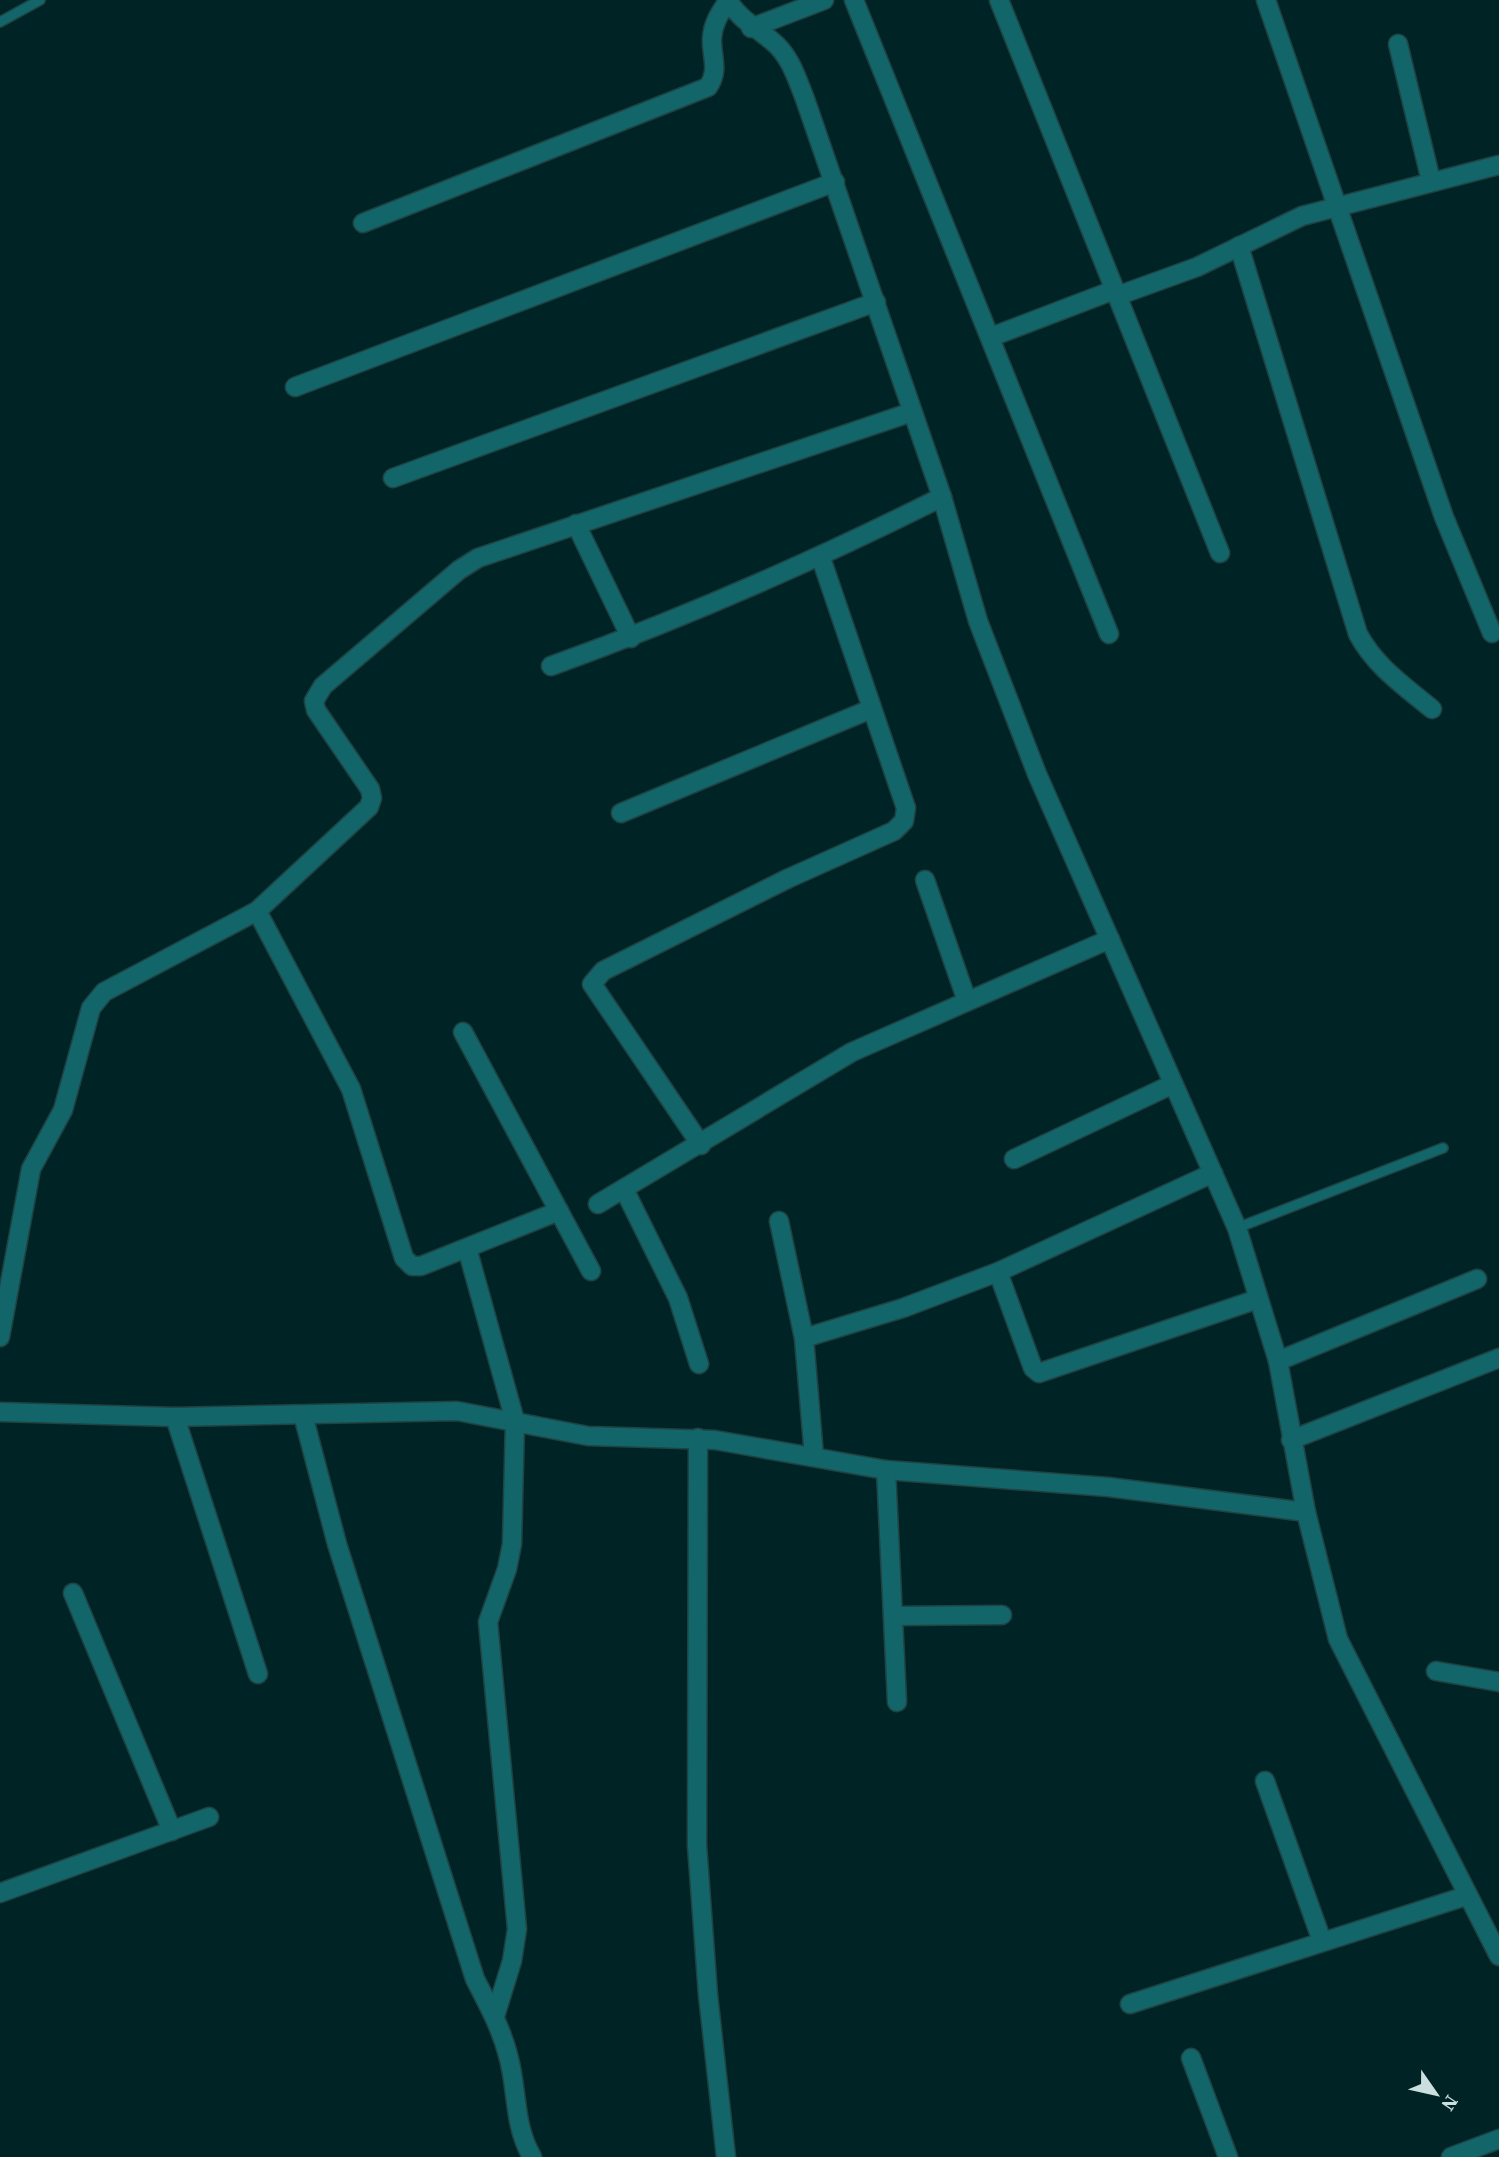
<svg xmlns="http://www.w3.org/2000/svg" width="1499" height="2157" font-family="'Source Serif 4',serif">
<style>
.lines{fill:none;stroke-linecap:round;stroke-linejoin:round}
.lane-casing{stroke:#204243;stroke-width:12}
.street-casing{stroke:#204243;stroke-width:21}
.lane{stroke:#126569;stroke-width:9}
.street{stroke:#126569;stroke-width:18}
</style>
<rect width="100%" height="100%" fill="#002425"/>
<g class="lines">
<g class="lane-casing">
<g id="lane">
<path d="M0,22L40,0"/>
<path d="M1237,1228L1443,1148"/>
</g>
</g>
<g class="street-casing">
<g id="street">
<path d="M727,0C743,22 753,25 772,41C790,55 797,79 805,99L942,497L978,621L1037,774L1237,1228L1278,1361L1306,1512L1338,1639L1499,1956"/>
<path d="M854,0L1109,634"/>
<path d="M999,0L1220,553"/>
<path d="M1266,0L1444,517L1492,633"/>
<path d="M751,28L824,0"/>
<path d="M1398,44L1431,181"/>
<path d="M363,223L708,87C720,70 711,56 712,38C713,23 720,13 728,1"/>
<path d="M1239,246L1358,634C1375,666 1404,686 1432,709"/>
<path d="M1117,296L1197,267L1302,216L1499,165"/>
<path d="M991,337L1114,290"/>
<path d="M295,387L835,182"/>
<path d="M393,478L876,302"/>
<path d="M576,524L631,638"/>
<path d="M551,666C685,618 814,561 942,497"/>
<path d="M621,813L871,709"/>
<path d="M925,880L967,1001"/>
<path d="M257,911L351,1089L404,1258L412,1266H421L559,1211"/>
<path d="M463,1032L591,1271"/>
<path d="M701,1145L592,984L603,971L787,879L894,831L904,821L906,808L821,558"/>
<path d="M1014,1159L1173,1084"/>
<path d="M624,1189L678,1298L699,1364"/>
<path d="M598,1204L852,1052L1110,939"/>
<path d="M779,1221L804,1338L814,1456"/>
<path d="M467,1248L515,1421L512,1544L507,1569L488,1622L517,1929L512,1961L495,2016"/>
<path d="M998,1272L1033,1368L1039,1373L1258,1299"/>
<path d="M0,1337L31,1169L63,1110L91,1008L104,992L257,911L369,807L372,798L370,789L316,710L314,701L323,686L459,570L478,558L912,412"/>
<path d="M804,1338L903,1308L998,1272L1213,1173"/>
<path d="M1278,1361L1477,1279"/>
<path d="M0,1412L175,1417L457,1411L588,1436L715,1440L886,1470L1108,1487L1306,1512"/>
<path d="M303,1415L337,1544L475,1979C488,2004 501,2028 508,2055C518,2090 513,2124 532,2157"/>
<path d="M175,1417L258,1674"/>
<path d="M698,1438L697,1845L708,1995L726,2157"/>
<path d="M1291,1440L1499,1358"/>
<path d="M886,1470L897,1702"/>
<path d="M73,1593L172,1831"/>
<path d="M893,1616L1002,1615"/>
<path d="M1436,1671L1499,1682"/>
<path d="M1265,1781L1322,1941"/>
<path d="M0,1893L209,1817"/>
<path d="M1130,2004L1466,1896"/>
<path d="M1191,2058L1228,2157"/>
<path d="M1451,2157L1499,2139"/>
</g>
</g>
<use href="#lane" class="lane"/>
<use href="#street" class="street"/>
</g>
<g transform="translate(1436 2094) rotate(124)" stroke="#002425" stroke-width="5" paint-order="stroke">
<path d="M0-5L12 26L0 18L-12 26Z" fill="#cbdfdf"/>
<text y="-10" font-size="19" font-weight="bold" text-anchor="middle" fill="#cbdfdf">N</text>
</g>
</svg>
